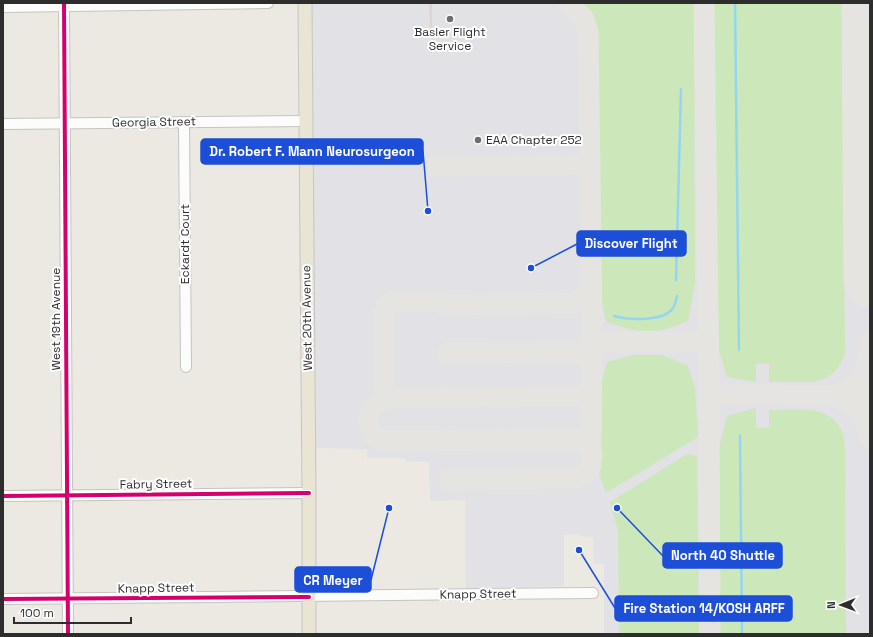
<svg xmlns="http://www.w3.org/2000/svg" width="873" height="637" font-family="'Space Grotesk',sans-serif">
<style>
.airport{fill:#e2e1e5}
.green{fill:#cce8ba}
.plaza{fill:#dad6d2}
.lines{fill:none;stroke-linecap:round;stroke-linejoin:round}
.stream{stroke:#94d5ef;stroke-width:2.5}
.taxiway{stroke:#e5e4e1;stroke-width:21}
.runway{stroke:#e5e4e1;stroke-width:53}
.minor-casing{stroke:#c5c4c3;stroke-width:12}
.major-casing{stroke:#c6c5c3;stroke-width:15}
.minor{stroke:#fcfcfb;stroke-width:10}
.major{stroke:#e9e4d4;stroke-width:13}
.cycleway-casing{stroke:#fff;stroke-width:6}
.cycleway{stroke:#d6006c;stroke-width:4}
.poi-dot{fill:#706e6c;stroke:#fff;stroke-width:1.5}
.labels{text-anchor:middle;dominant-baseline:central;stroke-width:4;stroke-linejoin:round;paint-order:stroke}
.poi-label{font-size:12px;fill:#2d2d2d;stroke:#fff}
.street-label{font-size:12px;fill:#2d2d2d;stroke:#fff}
.leader{fill:none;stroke:#1d4ed8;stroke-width:1.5}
.callout-dot{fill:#1d4ed8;stroke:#fff;stroke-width:1.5}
.callout{fill:#1d4ed8;stroke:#1d4ed8;stroke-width:1.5}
.callout-label{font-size:13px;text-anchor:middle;font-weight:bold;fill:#fff}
</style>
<rect width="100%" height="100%" fill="#ece8e2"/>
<path class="airport" d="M312,3H870V634H604V564H594L593,537L581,536L580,534L564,535V586L466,588L465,500L430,501L429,462L405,461V458H367V449L316,448Z"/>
<g class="green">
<path d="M575,3H694L695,283L688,321C679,324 670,329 661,330C642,333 622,329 606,321L600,293L596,260L594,32L589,17Z"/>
<path d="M714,3H842L845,352C841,368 830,379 814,382H769V363L756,364V382L727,377L719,350L717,286L715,285Z"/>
<path d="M634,355H662L687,365L695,387L698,437L608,492L605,491L599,473L598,465L600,390L607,362Z"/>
<path d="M756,408V428L769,427V410C794,410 829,403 842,431C844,436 844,442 845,446L846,634H719L718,451L727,416Z"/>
<path d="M687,454L697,456L699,634H619L618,531L610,502Z"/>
</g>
<path class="plaza" d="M429,3H432V30H430Z"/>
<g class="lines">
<g class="stream">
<path d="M735,3L739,350"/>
<path d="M676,280L681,89"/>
<path d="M614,316C628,320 664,322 673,308C675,305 676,300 677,296"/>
<path d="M740,436L742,634"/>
<path d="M626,599L630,601"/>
</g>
<g class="taxiway">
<path d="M704,3L709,395L710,634"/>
<path d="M433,166L562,165L590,163"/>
<path d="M592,347L610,342H707"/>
<path d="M448,353L577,352C585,355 589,360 592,368"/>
<path d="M709,395L870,396"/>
<path d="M835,395C861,387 868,370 870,344"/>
<path d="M835,397C856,402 866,418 870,438"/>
<path d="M389,398L384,389V313L387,304L390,302L433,301L448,305L573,303L583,299L591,287"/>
<path d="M592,454C589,446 585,442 576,440L383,441C361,432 366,402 389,398L592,396"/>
<path d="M449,480L575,478C583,476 588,473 591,465L592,322L588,32L584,19L568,3"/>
</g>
<path class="runway" d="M868,3L870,281"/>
<g class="minor-casing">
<g id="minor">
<path d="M64,3L68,634"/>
<path d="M3,7L268,3"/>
<path d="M184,122L186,367"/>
<path d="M3,124L305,121"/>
<path d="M3,496L309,493"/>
<path d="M3,599L593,593"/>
</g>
</g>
<g class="major-casing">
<path id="major" d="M305,3L309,493V634"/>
</g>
<use href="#minor" class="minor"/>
<use href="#major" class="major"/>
<g class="cycleway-casing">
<g id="cycleway">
<path d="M64,3L68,634"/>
<path d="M3,496L309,493"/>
<path d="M3,599L309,597"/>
</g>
</g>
<use href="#cycleway" class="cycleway"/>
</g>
<g class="poi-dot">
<circle cx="450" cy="19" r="4"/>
<circle cx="478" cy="140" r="4"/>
</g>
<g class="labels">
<g class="poi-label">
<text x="450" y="32">Basler Flight<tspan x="450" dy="14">Service</tspan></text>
<text x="486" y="140" text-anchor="start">EAA Chapter 252</text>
</g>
<g class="street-label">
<text transform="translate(154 122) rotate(-1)">Georgia Street</text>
<text transform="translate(185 244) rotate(-90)">Eckardt Court</text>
<text transform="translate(307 318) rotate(-91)">West 20th Avenue</text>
<text transform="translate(56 319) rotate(-90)">West 19th Avenue</text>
<text transform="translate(156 484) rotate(-1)">Fabry Street</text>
<text transform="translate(156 588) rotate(-1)">Knapp Street</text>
<text transform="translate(478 594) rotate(-1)">Knapp Street</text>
</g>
</g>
<path class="leader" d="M428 211L423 151M531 268L577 244M617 508L663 556M389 508L371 580M579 550L615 608"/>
<g class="callout-dot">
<circle cx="428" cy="211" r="4"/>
<circle cx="531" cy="268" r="4"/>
<circle cx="617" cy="508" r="4"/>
<circle cx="389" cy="508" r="4"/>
<circle cx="579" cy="550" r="4"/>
</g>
<g class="callout">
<rect x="201" y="139" width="222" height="25" rx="4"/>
<rect x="577" y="231" width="109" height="25" rx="4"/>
<rect x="663" y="543" width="119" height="25" rx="4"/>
<rect x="295" y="567" width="76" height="25" rx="4"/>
<rect x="615" y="596" width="177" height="25" rx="4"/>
</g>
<g class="callout-label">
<text x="312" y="156">Dr. Robert F. Mann Neurosurgeon</text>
<text x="631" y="248">Discover Flight</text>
<text x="723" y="560">North 40 Shuttle</text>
<text x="333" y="585">CR Meyer</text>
<text x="704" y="613">Fire Station 14/KOSH ARFF</text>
</g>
<rect width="873" height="637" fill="none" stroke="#2d2d2d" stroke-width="8"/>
<g transform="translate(841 605) rotate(269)" stroke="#ffffff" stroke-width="3" paint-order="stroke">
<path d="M0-3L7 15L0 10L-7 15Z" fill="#2d2d2d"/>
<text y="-6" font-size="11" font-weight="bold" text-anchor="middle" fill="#2d2d2d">N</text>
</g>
<path d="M14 617v6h117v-6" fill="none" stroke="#2d2d2d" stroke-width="2"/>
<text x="20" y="617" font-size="12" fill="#2d2d2d" stroke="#ffffff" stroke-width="3" paint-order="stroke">100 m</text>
</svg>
